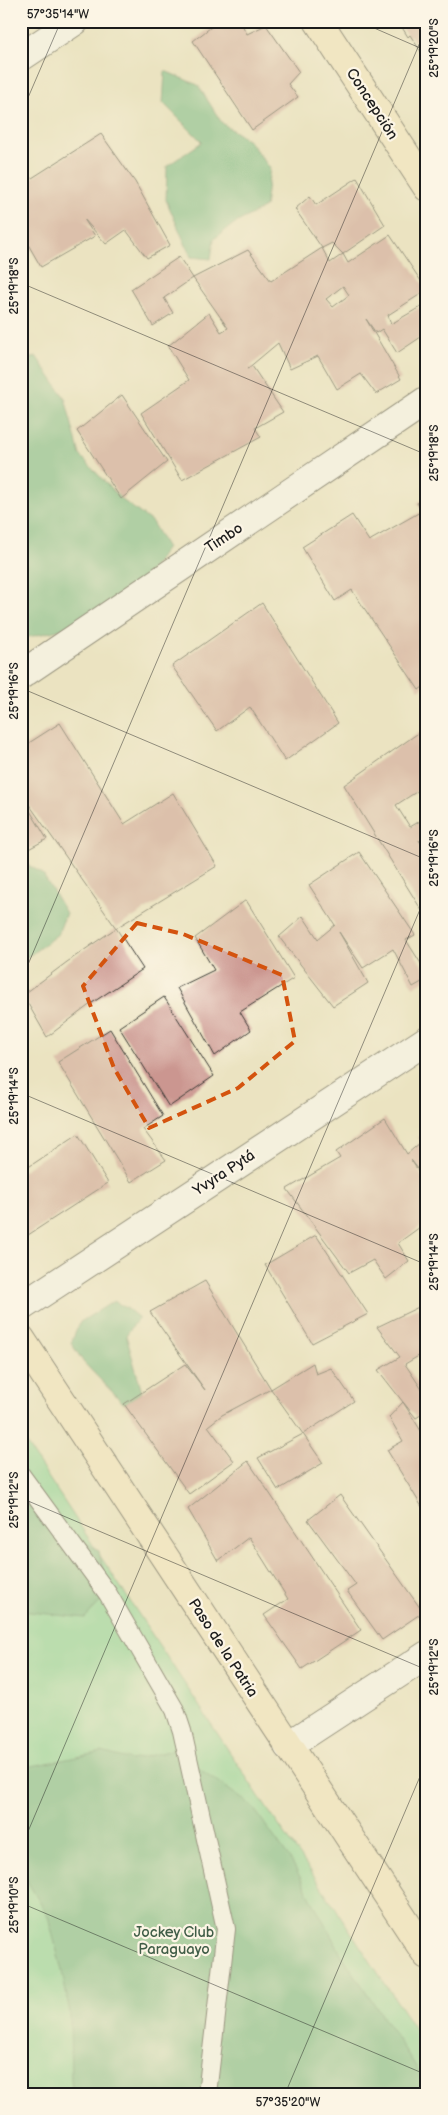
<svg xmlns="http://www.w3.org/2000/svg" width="448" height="2115" font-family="'Balsamiq Sans',sans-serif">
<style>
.green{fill:#82d597;stroke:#4f785a}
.forest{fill:#69b680;stroke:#42694e}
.building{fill:#cb9690;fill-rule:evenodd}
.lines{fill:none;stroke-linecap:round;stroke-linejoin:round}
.lane-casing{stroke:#3b3a35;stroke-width:20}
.street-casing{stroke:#3b3a35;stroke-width:30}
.secondary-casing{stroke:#3b3a35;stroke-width:30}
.lane{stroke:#fff;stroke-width:18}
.street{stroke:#fff;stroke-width:28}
.secondary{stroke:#f8e8c3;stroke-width:28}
.marked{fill:none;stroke:#d4530e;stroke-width:4;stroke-dasharray:10 6;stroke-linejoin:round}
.ticks{fill:none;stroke:#1c1c1c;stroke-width:1;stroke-opacity:0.45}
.labels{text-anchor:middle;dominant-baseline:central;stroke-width:4.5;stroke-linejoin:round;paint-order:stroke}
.street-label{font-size:15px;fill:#1c1c1c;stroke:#fcf5e5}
.park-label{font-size:15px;fill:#405d47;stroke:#fcf5e5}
.neatline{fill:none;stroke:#1c1c1c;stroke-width:2}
.ticks-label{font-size:12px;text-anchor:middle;fill:#1c1c1c}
</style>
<rect width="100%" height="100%" fill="#fcf5e5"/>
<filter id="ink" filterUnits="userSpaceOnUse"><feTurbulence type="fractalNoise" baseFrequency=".02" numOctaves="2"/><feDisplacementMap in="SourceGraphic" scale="10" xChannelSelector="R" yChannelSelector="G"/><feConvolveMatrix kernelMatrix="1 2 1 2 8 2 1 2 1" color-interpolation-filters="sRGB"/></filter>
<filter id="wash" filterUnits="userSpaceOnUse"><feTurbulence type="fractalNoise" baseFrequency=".0096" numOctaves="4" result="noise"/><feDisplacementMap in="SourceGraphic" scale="20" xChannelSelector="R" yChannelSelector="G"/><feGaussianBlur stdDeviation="1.12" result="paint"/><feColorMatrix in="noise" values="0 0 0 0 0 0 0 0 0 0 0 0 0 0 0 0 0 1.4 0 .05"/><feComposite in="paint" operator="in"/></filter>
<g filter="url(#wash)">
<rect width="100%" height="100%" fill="#ebe3c1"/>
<path class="green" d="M21,1436L266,1807L310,1870L427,2047V2094H21Z"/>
<g class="forest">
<path d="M165,71L198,85L222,123L249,141L270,168L265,207L234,224L214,239L211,259L191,257L166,200L167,166L202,142L163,103Z"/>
<path d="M36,356L65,398L80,455L121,499L152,522L167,548L128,603L81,625L29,637L21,634V569L27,565L21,556V361Z"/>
<path d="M21,861L42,873L66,913L58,934L21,962Z"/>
<path d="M114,1301L128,1309L139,1318L126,1335L142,1392L124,1404L84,1363L71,1343L80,1322Z"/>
<path d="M21,1489L59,1527L99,1551L108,1594L85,1618L21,1611Z"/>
<path d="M173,1750L252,1806L292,1862L341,1954L419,2071L427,2079V2094H73L71,2080L70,2014L62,1971L48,1916L21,1871V1771L27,1767L102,1752L131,1760Z"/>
</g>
<g id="blocks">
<g class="building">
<path d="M219,21H240L247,34L266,25L299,72L288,84L298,97L252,130L193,41Z"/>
<path d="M398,21H427V61L410,35L408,37Z"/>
<path d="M101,134L135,182L170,245L147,258L126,230L106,244L84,219L95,236L41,267L21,232V185Z"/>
<path d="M357,178L385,225L343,254L332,243L322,248L295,209L310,196L316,205Z"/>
<path d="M390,235L427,290L388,315L391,324L427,303V333L397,353L382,329L376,333L366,319L401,379L376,394L361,374L337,389L318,356L290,369L278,343L247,369L252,366L283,412L255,428L261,437L182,480L141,413L189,380L168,346L209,313L221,332L228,328L193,278L248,250L271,281L322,248L330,263L343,254L348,263ZM343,286L349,295L333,307L326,299Z"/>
<path d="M179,257L193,278L164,298L173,313L153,326L131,289Z"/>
<path d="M122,395L167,462L121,499L77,431Z"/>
<path d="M427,497V622L424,624L427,628V684L419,690L352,590L335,601L302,547L352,515L369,541L422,511L417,503Z"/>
<path d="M262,603L338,723L285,761L250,707L217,731L172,666Z"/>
<path d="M60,723L124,824L173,793L217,866L116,928L21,793V748Z"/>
<path d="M427,727V785L396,805L410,827L427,817V850L419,840L427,852V912L424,914L344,785Z"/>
<path d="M21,796L47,839L21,853Z"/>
<path d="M359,852L415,935L406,940L427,973V979L413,987L393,949L363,968L339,932L368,983L333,1006L279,937L303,916L318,939L335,925L309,885Z"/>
<path d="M246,900L294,978L240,1012L251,1030L215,1056L177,988L214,970L195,938Z"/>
<path d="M116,928L143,969L92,1003L47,1037L23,995L67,962Z"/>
<path d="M164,997L214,1076L169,1107L119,1027Z"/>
<path d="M110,1029L163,1116L143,1129L166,1160L131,1182L58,1062Z"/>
<path d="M385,1118L407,1154L421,1142L418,1137L427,1132V1180L411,1160L427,1184V1222L398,1243L409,1261L386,1279L373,1260L349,1273L287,1189L340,1158L336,1152Z"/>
<path d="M78,1134L108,1183L25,1237L21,1231V1172Z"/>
<path d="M316,1235L368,1314L312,1343L265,1265Z"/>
<path d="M205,1281L271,1389L222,1415L208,1426L234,1461L189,1494L124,1404L185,1364L205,1390L150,1312Z"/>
<path d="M427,1303V1351L405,1364L427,1397V1411L416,1418L403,1402L421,1431L427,1428V1515L387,1450L403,1441L389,1417L403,1402L378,1370L400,1357L377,1327Z"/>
<path d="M313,1363L316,1374L331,1368L354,1401L303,1434L271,1389Z"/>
<path d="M303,1434L323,1463L278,1490L258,1458Z"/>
<path d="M248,1461L361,1630L302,1669L264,1615L288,1599L249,1537L218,1561L188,1509Z"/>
<path d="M340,1495L423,1612L382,1640L347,1591L356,1585L308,1520Z"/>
</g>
</g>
</g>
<g filter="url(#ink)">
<use href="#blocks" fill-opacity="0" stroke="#3b3a35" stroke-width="1"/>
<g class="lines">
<g class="lane-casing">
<path id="lane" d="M21,1475L108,1594L175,1710L182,1731L226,1929L207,2094"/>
</g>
<g class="street-casing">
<g id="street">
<path d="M21,57L75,21"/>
<path d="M21,675L427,400"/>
<path d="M21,1307L427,1040"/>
<path d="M288,1746L427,1655"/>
</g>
</g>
<g class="secondary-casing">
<g id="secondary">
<path d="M318,21L427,187"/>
<path d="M21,1339L427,1955"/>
</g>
</g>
<use href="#lane" class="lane"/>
<use href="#street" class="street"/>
<use href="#secondary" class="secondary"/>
</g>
</g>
<path d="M0 0H448V2115H0ZM137,923L183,934L282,975L295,1041L238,1088L149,1128L114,1068L83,986Z" fill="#ebe3c1" fill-opacity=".55" fill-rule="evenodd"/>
<path class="marked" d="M137,923L183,934L282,975L295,1041L238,1088L149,1128L114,1068L83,986Z"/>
<path class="ticks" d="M358,21L427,51M21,114L61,21M21,283L427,455M21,688L427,860M21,981L427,26M21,1093L427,1265M21,1498L427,1670M21,1848L427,893M21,1903L427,2075M285,2094L427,1760"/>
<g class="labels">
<g class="street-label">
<text transform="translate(372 104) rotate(57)">Concepción</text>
<text transform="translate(224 538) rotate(-34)">Timbo</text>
<text transform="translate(224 1173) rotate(-33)">Yvyra Pytá</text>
<text transform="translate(223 1648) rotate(57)">Paso de la Patria</text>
</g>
<g class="park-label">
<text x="174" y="1932">Jockey Club<tspan x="174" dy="17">Paraguayo</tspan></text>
</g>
</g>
<rect width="448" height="2115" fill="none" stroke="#fcf5e5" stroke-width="55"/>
<rect x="28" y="28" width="392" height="2060" class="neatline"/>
<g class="ticks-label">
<text x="58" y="18">57°35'14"W</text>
<text transform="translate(434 48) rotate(-90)" y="4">25°19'20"S</text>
<text transform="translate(14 286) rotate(-90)" y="4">25°19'18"S</text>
<text transform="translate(434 453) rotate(-90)" y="4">25°19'18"S</text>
<text transform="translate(14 691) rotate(-90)" y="4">25°19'16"S</text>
<text transform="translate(434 858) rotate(-90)" y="4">25°19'16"S</text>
<text transform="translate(14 1096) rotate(-90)" y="4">25°19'14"S</text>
<text transform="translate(434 1262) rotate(-90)" y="4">25°19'14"S</text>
<text transform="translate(14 1500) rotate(-90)" y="4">25°19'12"S</text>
<text transform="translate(434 1667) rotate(-90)" y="4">25°19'12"S</text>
<text transform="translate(14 1905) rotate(-90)" y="4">25°19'10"S</text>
<text x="288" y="2106">57°35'20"W</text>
</g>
</svg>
